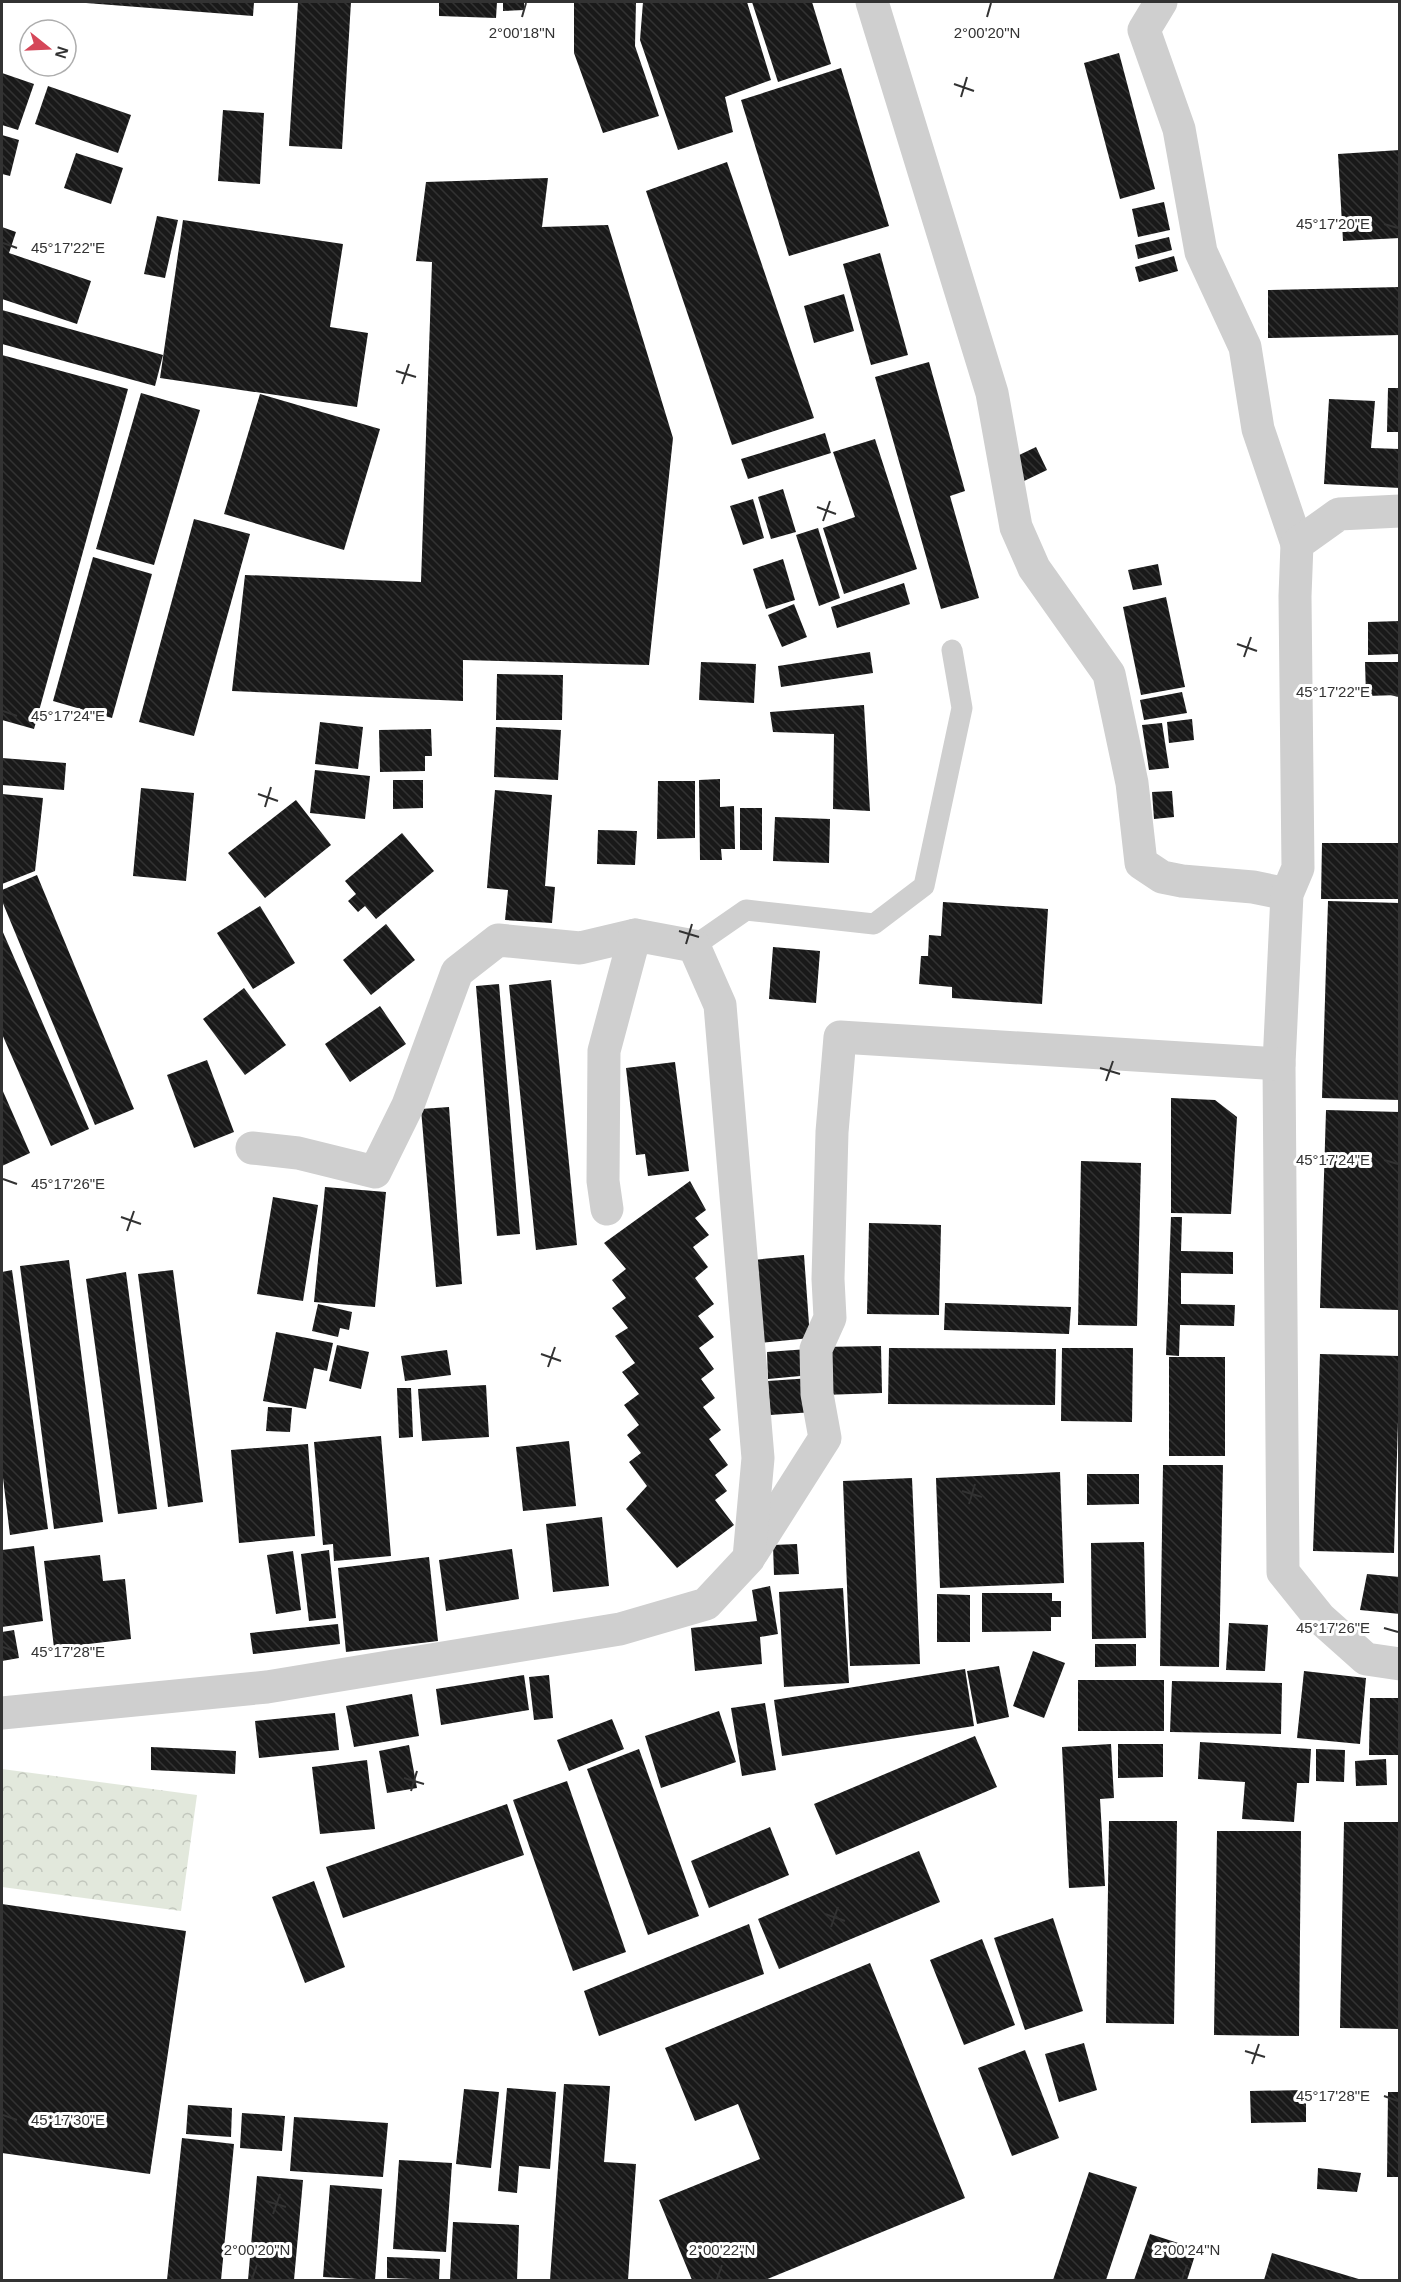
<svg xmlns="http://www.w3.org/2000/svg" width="1401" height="2282" font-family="Helvetica,sans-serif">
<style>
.park{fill:url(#park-crowns)}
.building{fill:url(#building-back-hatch)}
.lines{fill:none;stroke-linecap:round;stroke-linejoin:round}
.service{stroke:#cfcfcf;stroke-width:21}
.minor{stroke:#cfcfcf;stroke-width:33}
.ticks{fill:none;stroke:#323232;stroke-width:2}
.ticks-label{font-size:15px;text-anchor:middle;fill:#323232;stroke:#fff;stroke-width:6;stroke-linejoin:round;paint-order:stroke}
</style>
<defs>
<pattern id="park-crowns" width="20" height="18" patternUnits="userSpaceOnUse" patternTransform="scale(1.5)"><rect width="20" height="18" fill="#e2e8dc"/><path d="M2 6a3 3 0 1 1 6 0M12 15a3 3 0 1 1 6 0" fill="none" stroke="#c2c7bd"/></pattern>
<pattern id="building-back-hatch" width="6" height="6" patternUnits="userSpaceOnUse" patternTransform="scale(1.5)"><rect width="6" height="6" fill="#191919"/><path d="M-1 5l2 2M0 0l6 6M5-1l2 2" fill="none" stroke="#323232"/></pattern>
</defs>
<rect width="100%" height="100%" fill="#fff"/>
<path class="park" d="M2,1769L197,1795L181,1911L2,1887Z"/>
<g class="building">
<path d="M86,2H254L253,16L86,3Z"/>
<path d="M298,2H351L342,149L289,146Z"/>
<path d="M439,2H497L496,18L439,16Z"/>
<path d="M503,2H524V10L503,11Z"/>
<path d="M574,2H636L635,46L659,116L603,133L574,53Z"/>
<path d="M643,2H747L771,80L725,97L733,132L678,150L640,40Z"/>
<path d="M752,2H812L831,64L778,82Z"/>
<path d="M1119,53L1155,189L1120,199L1084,63Z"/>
<path d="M841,68L889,226L789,256L741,100Z"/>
<path d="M2,73L34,84L18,130L2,125Z"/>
<path d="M48,86L131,115L118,153L35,124Z"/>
<path d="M223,110L264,113L260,184L218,181Z"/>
<path d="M2,135L19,140L10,176L2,174Z"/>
<path d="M1400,150V238L1343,241L1338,154Z"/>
<path d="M76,153L123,168L111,204L64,188Z"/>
<path d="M727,162L814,418L732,445L646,191Z"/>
<path d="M548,178L542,227L608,225L673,438L649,665L463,660V701L232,691L245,575L421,582L432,262L416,261L426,182Z"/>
<path d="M1164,202L1170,230L1138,237L1132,209Z"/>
<path d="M157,216L178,220L165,278L144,274Z"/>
<path d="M183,220L343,244L330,327L368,333L357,407L160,378Z"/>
<path d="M2,227L16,232L9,253L91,281L77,324L2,299Z"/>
<path d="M1169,237L1172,250L1138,259L1135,245Z"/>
<path d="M880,253L908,355L871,365L843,264Z"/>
<path d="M1174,256L1178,271L1139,282L1135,267Z"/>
<path d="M1400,287V335L1268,338V290Z"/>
<path d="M844,294L854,331L814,343L804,306Z"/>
<path d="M2,310L163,355L155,386L2,344Z"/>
<path d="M2,355L128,389L34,729L2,720Z"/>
<path d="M929,362L965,491L950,496L979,598L941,609L875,377Z"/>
<path d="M1388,388H1400V432H1387Z"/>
<path d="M141,393L200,410L154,565L96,549Z"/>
<path d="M260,394L380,429L344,550L224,514Z"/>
<path d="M1329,399L1375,401L1371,448L1400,449V488L1324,484Z"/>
<path d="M825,433L831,453L748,479L741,459Z"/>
<path d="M875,439L917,569L844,594L823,528L855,517L833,452Z"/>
<path d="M1036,447L1047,470L1022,482L1011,459Z"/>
<path d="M783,489L796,532L771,539L758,497Z"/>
<path d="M753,499L764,538L743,545L730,506Z"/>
<path d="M194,519L250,534L194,736L139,722Z"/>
<path d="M818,528L840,598L819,606L796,535Z"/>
<path d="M93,557L152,574L112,718L53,701Z"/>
<path d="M783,559L795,600L766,609L753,569Z"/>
<path d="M1158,564L1162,585L1133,590L1128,570Z"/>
<path d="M904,583L910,604L837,628L831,607Z"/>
<path d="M1166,597L1185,687L1141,695L1123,607Z"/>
<path d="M794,604L807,637L782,647L768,615Z"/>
<path d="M1400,621V654L1368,655V622Z"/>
<path d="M870,652L873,673L781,687L778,666Z"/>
<path d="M701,662L756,664L754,703L699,700Z"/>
<path d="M1365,662H1400V695L1366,696Z"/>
<path d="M497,674L563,675L562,720H496Z"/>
<path d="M1182,692L1187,713L1144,720L1140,700Z"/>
<path d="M864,705L870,811L833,809L834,734L773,732L770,712Z"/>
<path d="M1192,719L1194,740L1169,743L1167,722Z"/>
<path d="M320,722L363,727L358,769L315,764Z"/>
<path d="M1162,723L1169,768L1149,770L1142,725Z"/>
<path d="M496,727L561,730L558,780L494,777Z"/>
<path d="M431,729L432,756H425V771L380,772L379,730Z"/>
<path d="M2,758L66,763L64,790L2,785Z"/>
<path d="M315,770L370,776L365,819L310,813Z"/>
<path d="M720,779V807L734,806L735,849H721L722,860H700L699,780Z"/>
<path d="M393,780H423V808L393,809Z"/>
<path d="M658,781H695V838L657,839Z"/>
<path d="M141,788L194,793L186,881L133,876Z"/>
<path d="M495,790L552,795L545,886L555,887L552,923L505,920L508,890L487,888Z"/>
<path d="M1172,791L1174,817L1154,819L1152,792Z"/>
<path d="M2,794L43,798L35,871L2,884Z"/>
<path d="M296,800L331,845L265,898L228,853Z"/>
<rect x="740" y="808" width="22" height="42"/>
<path d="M775,817L830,819L829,863L773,861Z"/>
<path d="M598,830L637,831L635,865L597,864Z"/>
<path d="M402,833L434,871L376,919L365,906L358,912L348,901L356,894L345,881Z"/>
<path d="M1322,843H1400V899H1321Z"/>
<path d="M37,875L134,1109L95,1125L2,901V890Z"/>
<path d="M1328,901L1400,903V1100L1322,1098Z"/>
<path d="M943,902L1048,909L1042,1004L952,998V987L919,984L921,956H928L929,935L941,936Z"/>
<path d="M260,906L295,963L253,989L217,933Z"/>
<path d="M386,924L415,960L371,995L343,960Z"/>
<path d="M2,930L89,1129L51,1146L2,1034Z"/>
<path d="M773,947L820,951L816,1003L769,999Z"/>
<path d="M551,980L577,1245L536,1250L509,985Z"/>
<path d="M499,984L520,1234L497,1236L476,986Z"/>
<path d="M244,988L286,1045L245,1075L203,1019Z"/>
<path d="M380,1006L406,1044L350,1082L325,1044Z"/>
<path d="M207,1060L234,1132L194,1148L167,1075Z"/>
<path d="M675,1062L689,1171L648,1176L645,1154L636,1155L626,1068Z"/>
<path d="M2,1089L30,1153L2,1166Z"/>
<path d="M1171,1098L1215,1100L1237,1117L1231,1214L1171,1213Z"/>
<path d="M449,1107L462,1284L436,1287L421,1109Z"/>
<path d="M1326,1110L1400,1112V1310L1320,1308Z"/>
<path d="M1081,1161L1141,1163L1137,1326L1078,1325Z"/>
<path d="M690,1181L706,1210L695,1218L709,1235L693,1247L708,1267L695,1278L714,1304L698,1316L714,1337L699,1348L714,1369L701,1379L715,1398L703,1407L721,1430L709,1439L728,1465L715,1475L727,1491L715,1500L734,1525L677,1568L626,1509L647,1486L629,1462L641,1453L627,1435L639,1425L624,1405L639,1394L622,1372L635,1363L615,1336L628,1328L612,1308L626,1298L612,1280L626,1269L604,1243Z"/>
<path d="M325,1187L386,1192L375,1307L314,1302Z"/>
<path d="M273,1197L318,1205L303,1301L257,1294Z"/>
<path d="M1171,1217H1182L1181,1251L1233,1252V1274L1181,1273V1304L1235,1305L1234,1326L1180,1325L1179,1356L1166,1355Z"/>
<path d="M869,1223L941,1225L939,1315L867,1314Z"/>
<path d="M804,1255L810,1338L760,1343L753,1260Z"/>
<path d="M69,1260L103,1522L54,1529L20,1266Z"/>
<path d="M12,1270L48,1529L10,1535L2,1470V1272Z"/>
<path d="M173,1270L203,1502L168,1507L138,1274Z"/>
<path d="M126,1272L157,1509L118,1514L86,1279Z"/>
<path d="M945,1303L1071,1307L1069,1334L944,1330Z"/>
<path d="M318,1304L352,1312L349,1330L340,1328L338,1337L312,1331Z"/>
<path d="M276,1332L333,1343L327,1371L314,1368L306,1409L263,1401Z"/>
<path d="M337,1345L369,1352L361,1389L329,1381Z"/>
<path d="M881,1346L882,1393L823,1395L821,1347Z"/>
<path d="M889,1348L1056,1349L1055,1405L888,1404Z"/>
<path d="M1062,1348H1133L1132,1422L1061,1421Z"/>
<path d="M808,1349L811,1375L768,1379L767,1352Z"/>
<path d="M447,1350L451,1375L405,1381L401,1356Z"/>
<path d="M1320,1354L1400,1356L1394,1553L1313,1551Z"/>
<rect x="1169" y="1357" width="56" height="99"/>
<path d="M811,1378L814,1412L770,1415L768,1381Z"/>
<path d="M486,1385L489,1437L422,1441L418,1389Z"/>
<path d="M397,1388H411L413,1437L399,1438Z"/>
<path d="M268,1407L292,1408L290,1432L266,1431Z"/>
<path d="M381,1436L391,1556L334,1561L333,1544L323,1545L314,1442Z"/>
<path d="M569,1441L576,1506L523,1511L516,1447Z"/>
<path d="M308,1444L315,1536L239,1543L231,1450Z"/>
<path d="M1163,1465H1223L1219,1667L1160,1666Z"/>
<path d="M1060,1472L1064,1583L940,1588L936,1478Z"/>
<path d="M1087,1474H1139V1504L1087,1505Z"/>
<path d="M912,1478L920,1664L850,1666L843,1481Z"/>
<path d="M602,1517L609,1586L553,1592L546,1524Z"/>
<path d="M1144,1542L1146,1638L1092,1639L1091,1543Z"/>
<path d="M797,1544L799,1574L774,1575L773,1545Z"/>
<path d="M34,1546L43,1621L2,1627V1550Z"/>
<path d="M512,1549L519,1599L446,1611L439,1560Z"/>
<path d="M329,1550L336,1618L309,1621L301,1554Z"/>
<path d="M293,1551L301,1610L276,1614L267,1555Z"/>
<path d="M100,1555L103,1581L125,1579L131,1639L54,1648L44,1561Z"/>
<path d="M429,1557L438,1641L346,1652L338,1568Z"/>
<path d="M1367,1574L1400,1577V1614L1360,1610Z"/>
<path d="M770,1586L778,1634L760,1637L762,1664L695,1671L691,1628L757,1621L752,1590Z"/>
<path d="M843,1588L849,1683L784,1687L779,1592Z"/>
<path d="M982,1593H1052V1601H1061V1617H1051V1631L982,1632Z"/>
<path d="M937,1594L970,1595V1642H937Z"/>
<path d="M1229,1623L1268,1625L1265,1671L1226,1670Z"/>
<path d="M338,1624L340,1644L253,1654L250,1633Z"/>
<path d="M14,1630L19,1658L2,1661V1632Z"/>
<path d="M1095,1644H1136V1666L1095,1667Z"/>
<path d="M1033,1651L1065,1663L1044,1718L1013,1706Z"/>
<path d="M999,1666L1009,1717L977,1724L967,1671Z"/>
<path d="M965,1669L974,1726L782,1756L774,1700Z"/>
<path d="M1304,1671L1366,1678L1360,1744L1297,1738Z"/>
<path d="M524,1675L529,1710L441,1725L436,1689Z"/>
<path d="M549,1675L553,1718L534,1720L529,1677Z"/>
<rect x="1078" y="1680" width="86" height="51"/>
<path d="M1172,1681L1282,1683L1281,1734L1170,1732Z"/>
<path d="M412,1694L419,1736L354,1747L346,1706Z"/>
<path d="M1370,1698H1400V1755H1369Z"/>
<path d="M765,1703L776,1770L742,1776L731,1708Z"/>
<path d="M719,1711L736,1762L661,1788L645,1736Z"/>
<path d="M335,1713L339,1750L259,1758L255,1721Z"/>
<path d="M612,1719L624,1749L569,1771L557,1740Z"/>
<path d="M975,1736L997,1787L836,1855L814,1804Z"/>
<path d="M1200,1742L1311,1749L1309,1783H1297L1294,1822L1242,1819L1245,1782L1198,1779Z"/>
<path d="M1111,1744L1114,1798L1100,1799L1105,1886L1069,1888L1062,1747Z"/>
<path d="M1118,1744H1163V1777L1118,1778Z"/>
<path d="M409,1745L417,1788L387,1793L379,1751Z"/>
<path d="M151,1747L236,1751L235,1774L151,1770Z"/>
<path d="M639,1749L699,1916L648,1935L587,1769Z"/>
<path d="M1316,1749L1345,1750L1344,1782L1316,1781Z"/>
<path d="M1386,1759L1387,1785L1356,1786L1355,1761Z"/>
<path d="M367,1760L375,1829L320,1834L312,1767Z"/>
<path d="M567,1781L626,1952L573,1971L513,1800Z"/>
<path d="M507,1804L524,1855L343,1918L326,1867Z"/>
<path d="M1109,1821H1177L1174,2024L1106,2023Z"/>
<path d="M1344,1822H1400V2029L1340,2028Z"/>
<path d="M770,1827L789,1875L709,1908L691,1861Z"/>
<path d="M1217,1831H1301L1299,2036L1214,2035Z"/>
<path d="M919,1851L940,1902L779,1969L758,1919Z"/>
<path d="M314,1881L345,1967L305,1983L272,1897Z"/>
<path d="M2,1904L186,1931L150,2174L2,2153Z"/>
<path d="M1053,1918L1083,2011L1025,2030L994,1938Z"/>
<path d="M749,1924L764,1974L599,2036L584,1991Z"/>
<path d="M982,1939L1015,2025L964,2045L930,1960Z"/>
<path d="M870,1963L965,2198L765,2280H692L659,2200L760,2159L738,2104L695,2121L665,2048Z"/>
<path d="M1084,2043L1097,2090L1059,2102L1045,2054Z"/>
<path d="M1025,2050L1059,2138L1012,2156L978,2068Z"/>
<path d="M564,2084L610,2086L604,2162L636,2164L628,2280H550Z"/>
<path d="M507,2088L556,2092L550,2169L519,2166L517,2193L498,2191Z"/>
<path d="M464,2089L499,2092L491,2168L456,2164Z"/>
<path d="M1306,2090V2122L1251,2123L1250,2091Z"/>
<path d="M1388,2092H1400V2177H1387Z"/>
<path d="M188,2105L232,2108L231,2137L186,2134Z"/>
<path d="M242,2113L285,2116L282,2151L240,2148Z"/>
<path d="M294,2117L388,2123L383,2177L290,2171Z"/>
<path d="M182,2138L234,2144L221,2280H167Z"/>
<path d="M399,2160L452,2163L446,2252L393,2249Z"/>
<path d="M1318,2168L1361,2173L1357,2192L1317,2189Z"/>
<path d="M1089,2172L1137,2187L1106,2280H1053Z"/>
<path d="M257,2176L303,2180L294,2280H248Z"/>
<path d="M330,2185L382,2189L375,2280L323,2277Z"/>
<path d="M453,2222L519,2225L517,2280H450Z"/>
<path d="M1150,2234L1197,2249L1187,2280H1134Z"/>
<path d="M1272,2253L1362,2280H1264Z"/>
<path d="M387,2257L440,2259L439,2280L387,2278Z"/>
</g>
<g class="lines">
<path class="service" d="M694,946L746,910L874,924L924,886L962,708L952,650"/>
<g class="minor">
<path d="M872,2L992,393L1016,527L1034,568L1109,674L1132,783L1141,863L1162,877L1182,881L1253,887L1287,894"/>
<path d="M1161,2L1144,30L1179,129L1201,252L1245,347L1258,429L1297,544"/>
<path d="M1400,511L1339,514L1297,544L1295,596L1298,868L1287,894L1279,1064L1283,1572L1320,1618L1366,1659L1400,1664"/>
<path d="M252,1148L298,1153L375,1172L408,1105L457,972L498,940L580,948L635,935"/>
<path d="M752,1553L825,1438L817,1394L816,1349L830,1318L828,1279L832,1132L840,1037L1279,1064"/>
<path d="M2,1713L267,1687L620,1629L706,1604L749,1558L758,1458L720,1005L694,946L635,935L604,1051L603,1181L607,1209"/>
</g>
</g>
<path class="ticks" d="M522,17L526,3M987,17L991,3M954,84L974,91M961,97L967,77M1384,224L1398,228M3,243L17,248M396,371L416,377M402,384L409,364M817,507L836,514M823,521L830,501M1237,644L1257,651M1244,657L1251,637M1384,692L1398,696M3,711L17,716M258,794L278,801M265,807L271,787M679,931L699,937M686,944L692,924M1100,1068L1120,1074M1106,1081L1113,1061M1384,1160L1398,1164M3,1179L17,1184M121,1217L141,1224M127,1231L134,1211M541,1354L561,1361M548,1367L555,1347M962,1491L982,1497M969,1504L975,1484M1384,1628L1398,1632M3,1647L17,1652M404,1778L424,1784M411,1791L417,1771M825,1914L845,1921M831,1927L838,1907M1245,2051L1265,2057M1252,2064L1259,2044M1384,2096L1398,2101M3,2115L17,2120M266,2201L286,2207M273,2214L280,2194M252,2279L257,2265M717,2279L722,2265M1182,2279L1187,2265"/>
<g class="ticks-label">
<text x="522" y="38">2°00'18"N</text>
<text x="987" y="38">2°00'20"N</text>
<text x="1333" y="229">45°17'20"E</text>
<text x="68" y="253">45°17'22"E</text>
<text x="1333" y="697">45°17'22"E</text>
<text x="68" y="721">45°17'24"E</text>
<text x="1333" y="1165">45°17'24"E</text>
<text x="68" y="1189">45°17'26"E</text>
<text x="1333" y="1633">45°17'26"E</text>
<text x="68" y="1657">45°17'28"E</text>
<text x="1333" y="2101">45°17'28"E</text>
<text x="68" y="2125">45°17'30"E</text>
<text x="257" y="2255">2°00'20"N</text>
<text x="722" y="2255">2°00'22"N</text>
<text x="1187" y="2255">2°00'24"N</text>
</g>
<rect width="1401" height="2282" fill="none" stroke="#323232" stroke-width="6"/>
<g transform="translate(48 48) rotate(108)"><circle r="28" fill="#ffffff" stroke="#adadad" stroke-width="1.5"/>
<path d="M0-4.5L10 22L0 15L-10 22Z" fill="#d54759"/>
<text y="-9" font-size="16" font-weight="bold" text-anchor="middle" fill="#323232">N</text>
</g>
</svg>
